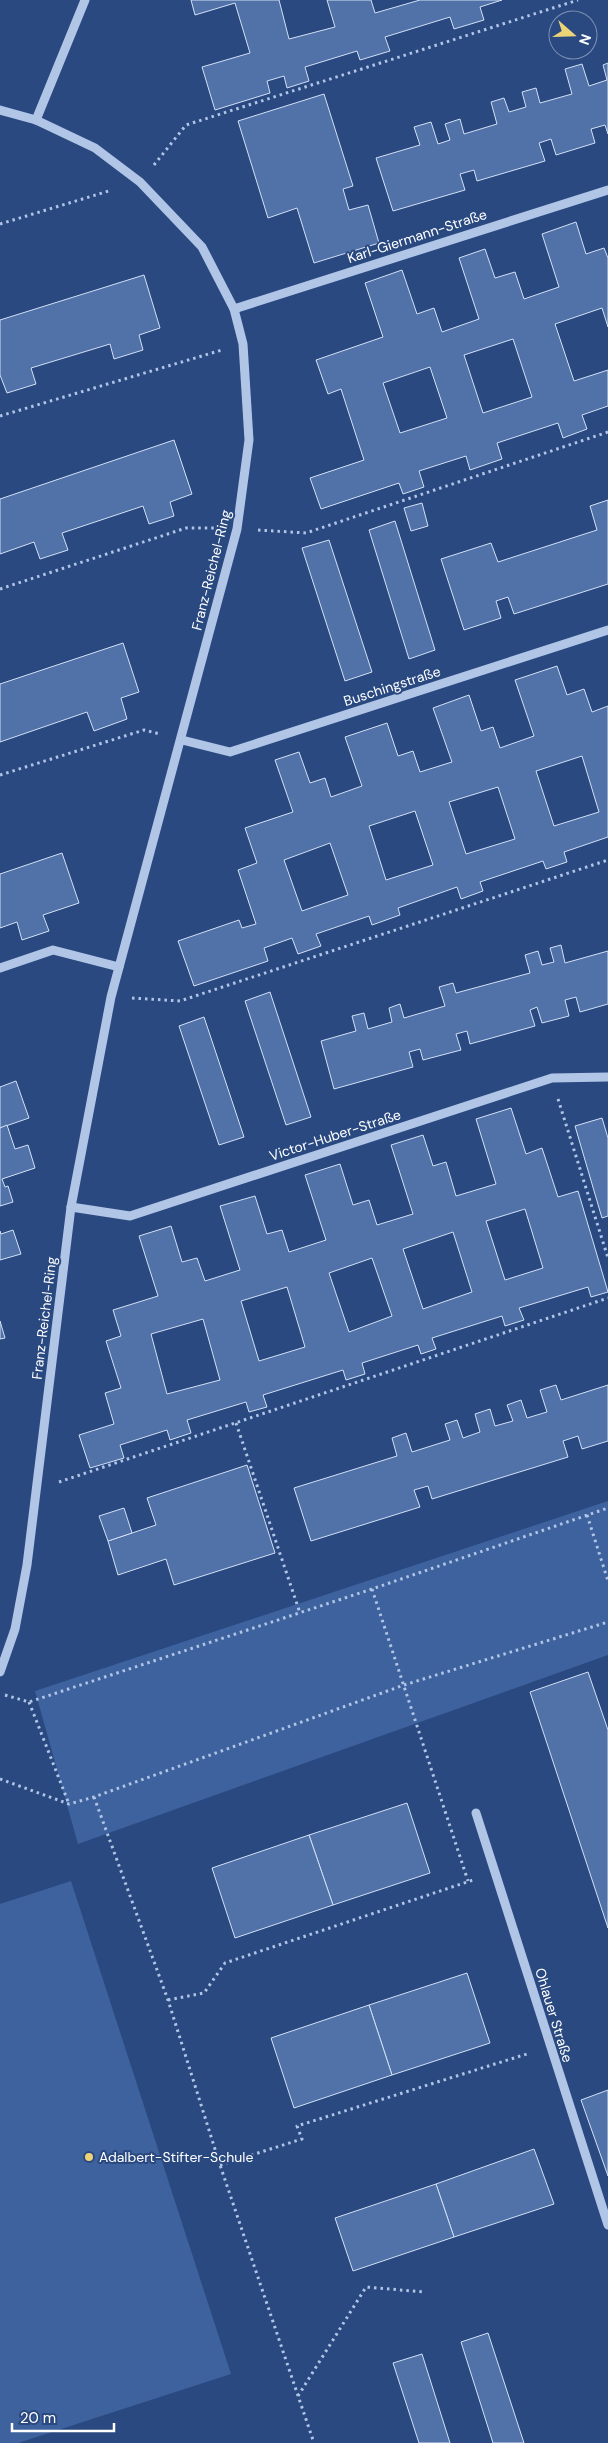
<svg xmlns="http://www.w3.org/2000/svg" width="608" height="2443" font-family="'DM Sans',sans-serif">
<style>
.green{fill:#3e629e}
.building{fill:#5172a9;stroke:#d3e0f5;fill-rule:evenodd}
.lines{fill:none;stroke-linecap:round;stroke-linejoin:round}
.path{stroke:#b1c5e6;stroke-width:3;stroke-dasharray:2.5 4;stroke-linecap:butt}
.minor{stroke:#b1c5e6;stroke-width:9}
.poi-dot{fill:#edd378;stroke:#294980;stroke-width:2}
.labels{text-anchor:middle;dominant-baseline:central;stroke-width:4;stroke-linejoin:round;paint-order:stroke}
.street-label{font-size:14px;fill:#fff;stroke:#294980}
.poi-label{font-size:14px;fill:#fff;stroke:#294980;text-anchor:start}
</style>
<rect width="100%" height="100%" fill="#294980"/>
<g class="green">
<path d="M608,1501V1655L78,1844L35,1691Z"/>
<path d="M71,1881L231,2374L18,2443H0V1904Z"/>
</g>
<g class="building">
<path d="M191,0H279L289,39L335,27L327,0H371L375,13L420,0H502L480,7L484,20L454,29L450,17L385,37L390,51L360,60L357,51L305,67L309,81L287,88L284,76L267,81L270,93L215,110L202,67L250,53L235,3L195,15Z"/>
<path d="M608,63V134L605,125L591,129L595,143L556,155L551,139L539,143L545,161L477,181L474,170L460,174L465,190L393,211L376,158L420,145L414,127L431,122L438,144L450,140L445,124L460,119L464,134L497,124L491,102L504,98L509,112L526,107L522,92L536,88L540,103L572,94L565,69L582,64L589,86L607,80L603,65Z"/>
<path d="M324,94L353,186L343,189L349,210L368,205L379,243L314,263L297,208L268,218L238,121Z"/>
<path d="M576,222L586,254L604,248L608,258V327L602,308L555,324L574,381L608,370V406L582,415L587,429L563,438L558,423L497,443L502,459L470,470L466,456L419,471L424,487L403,494L399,483L321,509L310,478L364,460L341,389L328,394L316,360L383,337L365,283L402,270L417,314L434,308L442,332L479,319L459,258L485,249L495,278L515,272L524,299L559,287L542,234ZM513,339L532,397L483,413L464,355ZM430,367L447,418L400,433L383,383Z"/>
<path d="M144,275L160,328L139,335L143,350L114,359L110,344L31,368L36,384L7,393L0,375V320Z"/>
<path d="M174,440L192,494L170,502L174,516L149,524L143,506L62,533L68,550L40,559L34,542L0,554V499Z"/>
<path d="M608,500V584L514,614L508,597L496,601L501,618L464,630L441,559L491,543L498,562L597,530L590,506Z"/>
<path d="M422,503L428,526L411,531L404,508Z"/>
<path d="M395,521L435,650L409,659L369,530Z"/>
<path d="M329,540L372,672L345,681L302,548Z"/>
<path d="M123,643L139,692L121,698L127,719L94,731L87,712L0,742V684Z"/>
<path d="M557,666L567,695L584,689L592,712L608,706V837L564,852L567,862L546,869L543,861L480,882L483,891L461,899L457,887L398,908L400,915L372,925L369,916L316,934L321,946L298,954L292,938L264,948L268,961L194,986L178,941L239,920L242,928L256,924L238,870L257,863L245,828L293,812L275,760L299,752L310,783L325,778L331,797L362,786L345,737L387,723L398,756L413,751L420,772L452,762L433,708L469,695L481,731L493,727L500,748L534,736L515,680ZM582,756L599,812L554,826L536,771ZM498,787L515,839L466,854L449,802ZM415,811L433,865L386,880L369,826ZM330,843L348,895L302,911L284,860Z"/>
<path d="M62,853L79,903L43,915L49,931L22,940L17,922L0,928V874Z"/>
<path d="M561,945L565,963L608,951V1004L580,1012L576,997L565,1000L569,1016L542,1023L537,1007L530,1010L535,1026L470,1044L467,1031L456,1034L461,1050L423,1060L420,1049L409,1052L413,1067L334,1089L321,1041L356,1031L352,1016L364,1013L368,1029L392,1022L389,1008L400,1004L404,1018L445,1006L439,987L453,983L456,993L530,973L525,955L538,951L542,965L554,962L550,948Z"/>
<path d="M270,992L311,1117L286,1125L245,1001Z"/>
<path d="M204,1017L244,1137L219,1145L179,1026Z"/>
<path d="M16,1081L29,1118L0,1128V1087Z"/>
<path d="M511,1108L526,1154L542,1148L558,1197L578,1191L608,1292L591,1297L588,1287L519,1308L524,1320L505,1326L502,1316L432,1338L436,1349L421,1354L418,1345L362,1363L365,1374L346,1380L343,1370L263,1395L267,1407L249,1412L246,1402L187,1420L191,1433L170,1440L167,1430L120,1445L124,1458L90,1468L79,1435L114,1424L105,1393L121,1388L106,1341L121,1336L113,1310L158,1296L139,1236L171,1226L182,1262L197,1258L205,1281L240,1270L220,1206L255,1196L267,1234L282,1230L289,1252L326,1240L305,1175L340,1164L353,1205L369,1200L377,1225L413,1214L391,1145L423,1135L433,1166L446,1162L456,1196L496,1184L476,1119ZM525,1209L543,1268L505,1280L486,1221ZM453,1232L472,1292L423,1309L403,1249ZM372,1258L392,1316L349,1332L329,1273ZM287,1287L305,1347L259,1361L241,1301ZM203,1319L220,1380L167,1394L151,1334Z"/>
<path d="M602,1118L608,1138V1216L602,1218L575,1126Z"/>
<path d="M7,1125L15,1149L28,1145L35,1168L2,1179L5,1187L8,1186L13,1202L0,1206V1128Z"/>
<path d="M13,1230L21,1254L0,1260V1231L1,1234Z"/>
<path d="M0,1321L5,1338L0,1339Z"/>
<path d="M556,1385L561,1400L608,1385V1441L582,1449L578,1436L563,1441L568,1457L432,1499L428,1486L414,1490L420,1507L311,1541L294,1488L397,1456L392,1438L406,1433L412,1452L450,1440L445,1424L457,1420L463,1438L480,1432L475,1414L490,1409L495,1426L513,1421L507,1405L521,1400L527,1418L547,1412L540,1390Z"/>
<path d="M247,1465L275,1553L174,1585L166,1559L118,1575L108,1541L156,1525L147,1498Z"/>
<path d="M124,1508L132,1533L108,1541L99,1516Z"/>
<path d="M588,1672L608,1730V1928L530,1692Z"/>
<path d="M407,1803L430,1873L333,1905L309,1835Z"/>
<path d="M309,1835L333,1905L235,1938L212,1868Z"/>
<path d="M467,1973L490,2043L392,2075L369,2005Z"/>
<path d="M369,2005L392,2075L294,2108L271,2038Z"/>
<path d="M608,2090V2176L581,2100Z"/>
<path d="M534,2149L554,2204L454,2237L436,2184Z"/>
<path d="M436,2184L454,2237L353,2271L335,2218Z"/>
<path d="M488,2333L524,2443H493L461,2342Z"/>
<path d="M422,2354L450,2443H419L393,2363Z"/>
</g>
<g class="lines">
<g class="path">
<path d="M154,165L186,125L578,0"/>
<path d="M0,224L112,190"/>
<path d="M0,416L222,350"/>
<path d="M258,530L306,533L608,432"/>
<path d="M0,589L186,528H214"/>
<path d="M0,775L144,730L160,734"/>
<path d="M132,998L180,1001L608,860"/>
<path d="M558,1099L608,1258"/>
<path d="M236,1423L300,1613"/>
<path d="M59,1482L608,1298"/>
<path d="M587,1515L608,1581"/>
<path d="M372,1589L468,1881"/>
<path d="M5,1695L29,1702L372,1589L608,1508"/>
<path d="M29,1702L69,1804"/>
<path d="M0,1779L69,1804L94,1797L404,1685L608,1622"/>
<path d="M94,1797L168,2000L220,2165L314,2443"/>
<path d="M168,2000L204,1993L225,1963L473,1880"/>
<path d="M220,2165L302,2139L297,2126L530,2053"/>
<path d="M298,2396L366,2287L424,2292"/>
</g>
<g class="minor">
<path d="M0,110L36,120L95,148L140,182L202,247L234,309L243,344L249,440L237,529L111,997L71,1207L27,1565L15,1629L0,1672"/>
<path d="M36,120L85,0"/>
<path d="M234,309L608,190"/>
<path d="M182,740L230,752L608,630"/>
<path d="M0,968L53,950L119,967"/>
<path d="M71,1207L130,1216L552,1078L608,1077"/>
<path d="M476,1813L608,2225"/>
</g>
</g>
<circle class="poi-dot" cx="89" cy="2157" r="5"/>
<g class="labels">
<g class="street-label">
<text transform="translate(417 236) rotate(-18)">Karl-Giermann-Straße</text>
<text transform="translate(211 570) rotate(-76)">Franz-Reichel-Ring</text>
<text transform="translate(392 686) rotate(-18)">Buschingstraße</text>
<text transform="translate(335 1135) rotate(-18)">Victor-Huber-Straße</text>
<text transform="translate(44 1318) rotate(-83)">Franz-Reichel-Ring</text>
<text transform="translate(554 2015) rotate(73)">Ohlauer Straße</text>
</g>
<g class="poi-label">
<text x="99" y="2157">Adalbert-Stifter-Schule</text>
</g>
</g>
<g transform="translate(573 35) rotate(110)"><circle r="24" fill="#294980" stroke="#7f92b3"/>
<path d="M0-4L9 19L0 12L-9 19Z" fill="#edd378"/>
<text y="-8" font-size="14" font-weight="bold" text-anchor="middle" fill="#ffffff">N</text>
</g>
<path d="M12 2423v8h102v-8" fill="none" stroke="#ffffff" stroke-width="2.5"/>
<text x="20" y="2423" font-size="15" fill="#ffffff" stroke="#294980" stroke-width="4" paint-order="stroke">20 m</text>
</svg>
